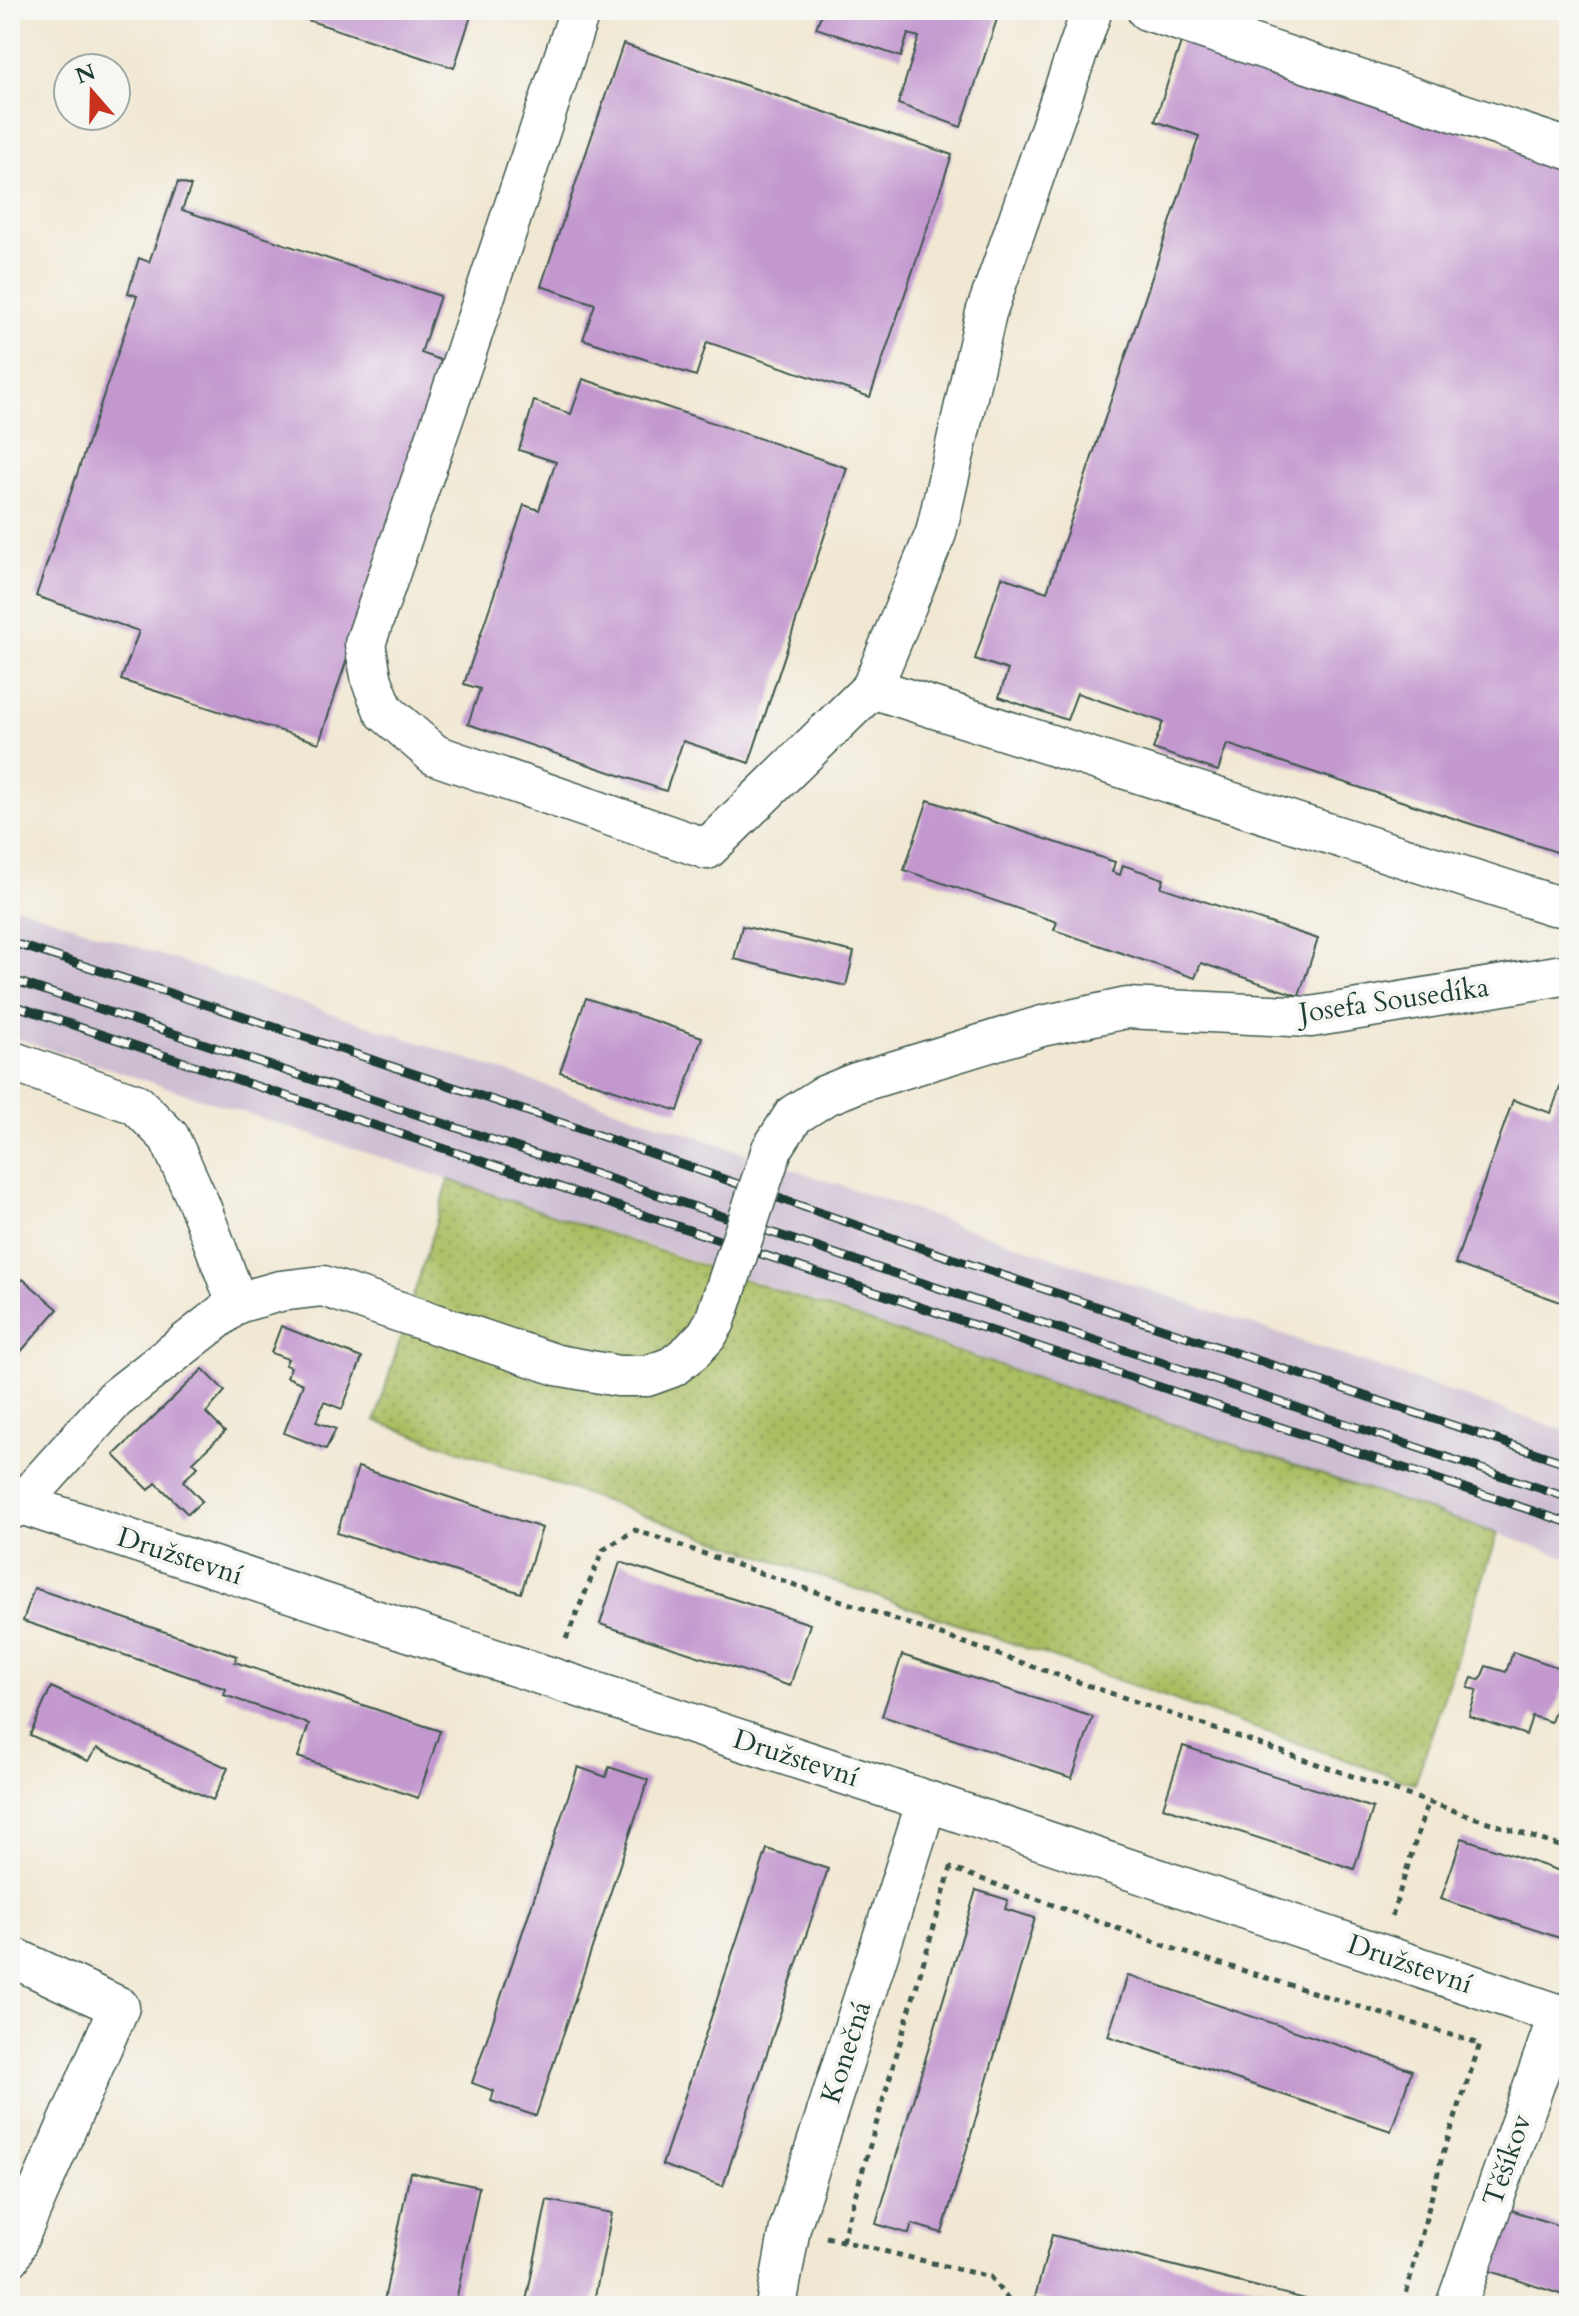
<svg xmlns="http://www.w3.org/2000/svg" width="1579" height="2316" font-family="Cardo,serif">
<style>
.railway{fill:#cdbed2}
.grass{fill:url(#grass-dots);stroke:#647e4b;stroke-width:2}
.building{fill:#c398cf}
.lines{fill:none;stroke-linecap:round;stroke-linejoin:round}
.minor-casing{stroke:#3e574c;stroke-width:43}
.path{stroke:#3e574c;stroke-width:5;stroke-dasharray:6 6;stroke-linecap:butt}
.minor{stroke:#fff;stroke-width:40}
.rail-casing{stroke:#1f3d34;stroke-width:9}
.rail{stroke:#f6f6f2;stroke-width:6;stroke-dasharray:18;stroke-linecap:butt}
.minor-bridge-casing{stroke:#3e574c;stroke-width:43;stroke-linecap:butt}
.minor-bridge{stroke:#fff;stroke-width:40}
.labels{text-anchor:middle;dominant-baseline:central;stroke-width:8;stroke-linejoin:round;paint-order:stroke}
.street-label{font-size:28px;fill:#1f3d34;stroke:#f6f6f2}
</style>
<defs>
<pattern id="grass-dots" width="8" height="8" patternUnits="userSpaceOnUse" patternTransform="scale(2)"><rect width="8" height="8" fill="#aabe62"/><path d="M2 2h.1M6 6h.1" fill="none" stroke="#8a9c52" stroke-width="1.8" stroke-linecap="round"/></pattern>
</defs>
<rect width="100%" height="100%" fill="#f6f6f2"/>
<filter id="ink" filterUnits="userSpaceOnUse"><feTurbulence type="fractalNoise" baseFrequency=".0125" numOctaves="2"/><feDisplacementMap in="SourceGraphic" scale="16" xChannelSelector="R" yChannelSelector="G"/><feConvolveMatrix kernelMatrix="1 2 1 2 8 2 1 2 1" color-interpolation-filters="sRGB"/></filter>
<filter id="wash" filterUnits="userSpaceOnUse"><feTurbulence type="fractalNoise" baseFrequency=".006" numOctaves="4" result="noise"/><feDisplacementMap in="SourceGraphic" scale="32" xChannelSelector="R" yChannelSelector="G"/><feGaussianBlur stdDeviation="1.8" result="paint"/><feColorMatrix in="noise" values="0 0 0 0 0 0 0 0 0 0 0 0 0 0 0 0 0 1.4 0 .05"/><feComposite in="paint" operator="in"/></filter>
<g filter="url(#wash)">
<rect width="100%" height="100%" fill="#f1e8d3"/>
<path class="railway" d="M10,904L1569,1432V1558L666,1251L10,1036Z"/>
<path class="grass" d="M449,1180L1498,1534L1415,1784L375,1421Z"/>
<g id="blocks">
<g class="building">
<path d="M277,10H473L454,68Z"/>
<path d="M823,10H1000L961,127L898,104L919,37L908,34L901,57L816,28Z"/>
<path d="M1182,39L1569,168V856L1227,744L1218,771L1153,749L1163,722L1077,693L1067,720L999,697L1008,670L975,659L1002,577L1047,592L1199,136L1155,121Z"/>
<path d="M623,44L952,155L870,397L707,342L696,376L583,339L595,304L541,286Z"/>
<path d="M178,182L191,186L182,210L440,296L421,353L446,362L319,743L121,680L139,631L36,596L137,296L128,293L139,258L149,262Z"/>
<path d="M583,379L847,468L749,763L683,741L666,791L468,724L480,689L464,684L524,505L539,510L556,462L519,450L534,401L571,414Z"/>
<path d="M928,800L1115,862L1112,872L1120,875L1123,865L1164,879L1161,887L1318,939L1299,996L1201,963L1195,978L1054,930L1057,922L904,870Z"/>
<path d="M742,926L854,952L846,986L734,959Z"/>
<path d="M586,998L702,1037L678,1111L560,1072Z"/>
<path d="M1569,1062V1305L1455,1264L1513,1100L1551,1113Z"/>
<path d="M23,1279L58,1309L10,1364V1294Z"/>
<path d="M281,1326L362,1358L342,1409L324,1402L316,1422L336,1429L326,1449L284,1433L303,1384L287,1377L291,1367L285,1365L288,1359L271,1353Z"/>
<path d="M203,1369L225,1391L206,1413L225,1432L193,1462L198,1467L183,1481L202,1501L188,1514L156,1483L149,1490L114,1455Z"/>
<path d="M358,1467L542,1528L521,1593L337,1533Z"/>
<path d="M620,1562L810,1624L790,1686L600,1624Z"/>
<path d="M34,1588L237,1656L235,1662L440,1731L418,1798L298,1757L309,1724L224,1695L226,1689L23,1621Z"/>
<path d="M1513,1652L1569,1671L1551,1722L1532,1716L1526,1735L1469,1716L1477,1690L1468,1688L1472,1678L1480,1680L1486,1666L1506,1672Z"/>
<path d="M902,1655L1093,1717L1072,1778L882,1716Z"/>
<path d="M51,1687L228,1768L213,1800L97,1748L88,1761L30,1735Z"/>
<path d="M1183,1746L1373,1808L1354,1869L1163,1807Z"/>
<path d="M578,1767L606,1777L609,1767L648,1780L536,2116L491,2101L494,2091L472,2083Z"/>
<path d="M1462,1838L1569,1874V1941L1441,1899Z"/>
<path d="M767,1849L828,1869L723,2186L662,2165Z"/>
<path d="M976,1890L1008,1900L1005,1909L1035,1918L942,2233L912,2224L909,2234L876,2224Z"/>
<path d="M1128,1975L1412,2070L1391,2131L1108,2036Z"/>
<path d="M410,2172L479,2187L455,2306H383Z"/>
<path d="M547,2200L612,2213L593,2306H525Z"/>
<path d="M1508,2209L1569,2229V2297L1487,2270Z"/>
<path d="M1052,2235L1329,2305V2306H1069L1035,2297Z"/>
</g>
</g>
</g>
<g filter="url(#ink)">
<use href="#blocks" fill-opacity="0" stroke="#3e574c" stroke-width="2"/>
<g class="lines">
<g class="minor-casing">
<g id="minor">
<path d="M580,10L466,352L365,644L372,681L384,711L435,755L707,849L872,688L936,533L986,313L1092,10"/>
<path d="M1147,10L1569,149"/>
<path d="M872,688L1553,905L1569,907"/>
<path d="M10,1061L136,1104L169,1137L200,1206L237,1303"/>
<path d="M772,1149L794,1115L824,1096L856,1083L1042,1026L1127,1008L1311,1017L1569,974"/>
<path d="M21,1504L927,1801L1569,2018"/>
<path d="M10,1510L21,1504L115,1399L237,1303L280,1291L323,1286L557,1365L618,1376H647L672,1367L692,1351L707,1335L715,1321"/>
<path d="M10,1956L119,2007L10,2257"/>
<path d="M776,2306L790,2228L927,1801"/>
<path d="M1456,2306L1559,2014"/>
</g>
</g>
<g class="path">
<path d="M566,1639L603,1550L635,1530L1428,1802"/>
<path d="M1392,1916L1428,1802L1569,1849"/>
<path d="M826,2237L990,2277L1013,2306"/>
<path d="M842,2241L951,1868L1180,1951L1480,2044L1442,2157L1403,2306"/>
</g>
<use href="#minor" class="minor"/>
<g class="rail-casing">
<g id="rail">
<path d="M10,942L229,1012L592,1133L933,1252L1569,1464"/>
<path d="M10,979L1569,1498"/>
<path d="M10,1004L1569,1523"/>
</g>
</g>
<use href="#rail" class="rail"/>
<g class="minor-bridge-casing">
<path id="minor-bridge" d="M715,1321L772,1149"/>
</g>
<use href="#minor-bridge" class="minor-bridge"/>
</g>
</g>
<g class="labels">
<g class="street-label">
<text transform="translate(1394 1000) rotate(-8)">Josefa Sousedíka</text>
<text transform="translate(180 1556) rotate(18)">Družstevní</text>
<text transform="translate(796 1758) rotate(18)">Družstevní</text>
<text transform="translate(1410 1964) rotate(19)">Družstevní</text>
<text transform="translate(846 2052) rotate(-72)">Konečná</text>
<text transform="translate(1507 2160) rotate(-71)">Těšíkov</text>
</g>
</g>
<rect width="1579" height="2316" fill="none" stroke="#f6f6f2" stroke-width="40"/>
<g transform="translate(92 92) rotate(340)"><circle r="38" fill="#f6f6f2" stroke="#a0aca6" stroke-width="2"/>
<path d="M0-6L14 30L0 20L-14 30Z" fill="#c8321e"/>
<text y="-12" font-size="22" font-weight="bold" text-anchor="middle" fill="#1f3d34">N</text>
</g>
</svg>
